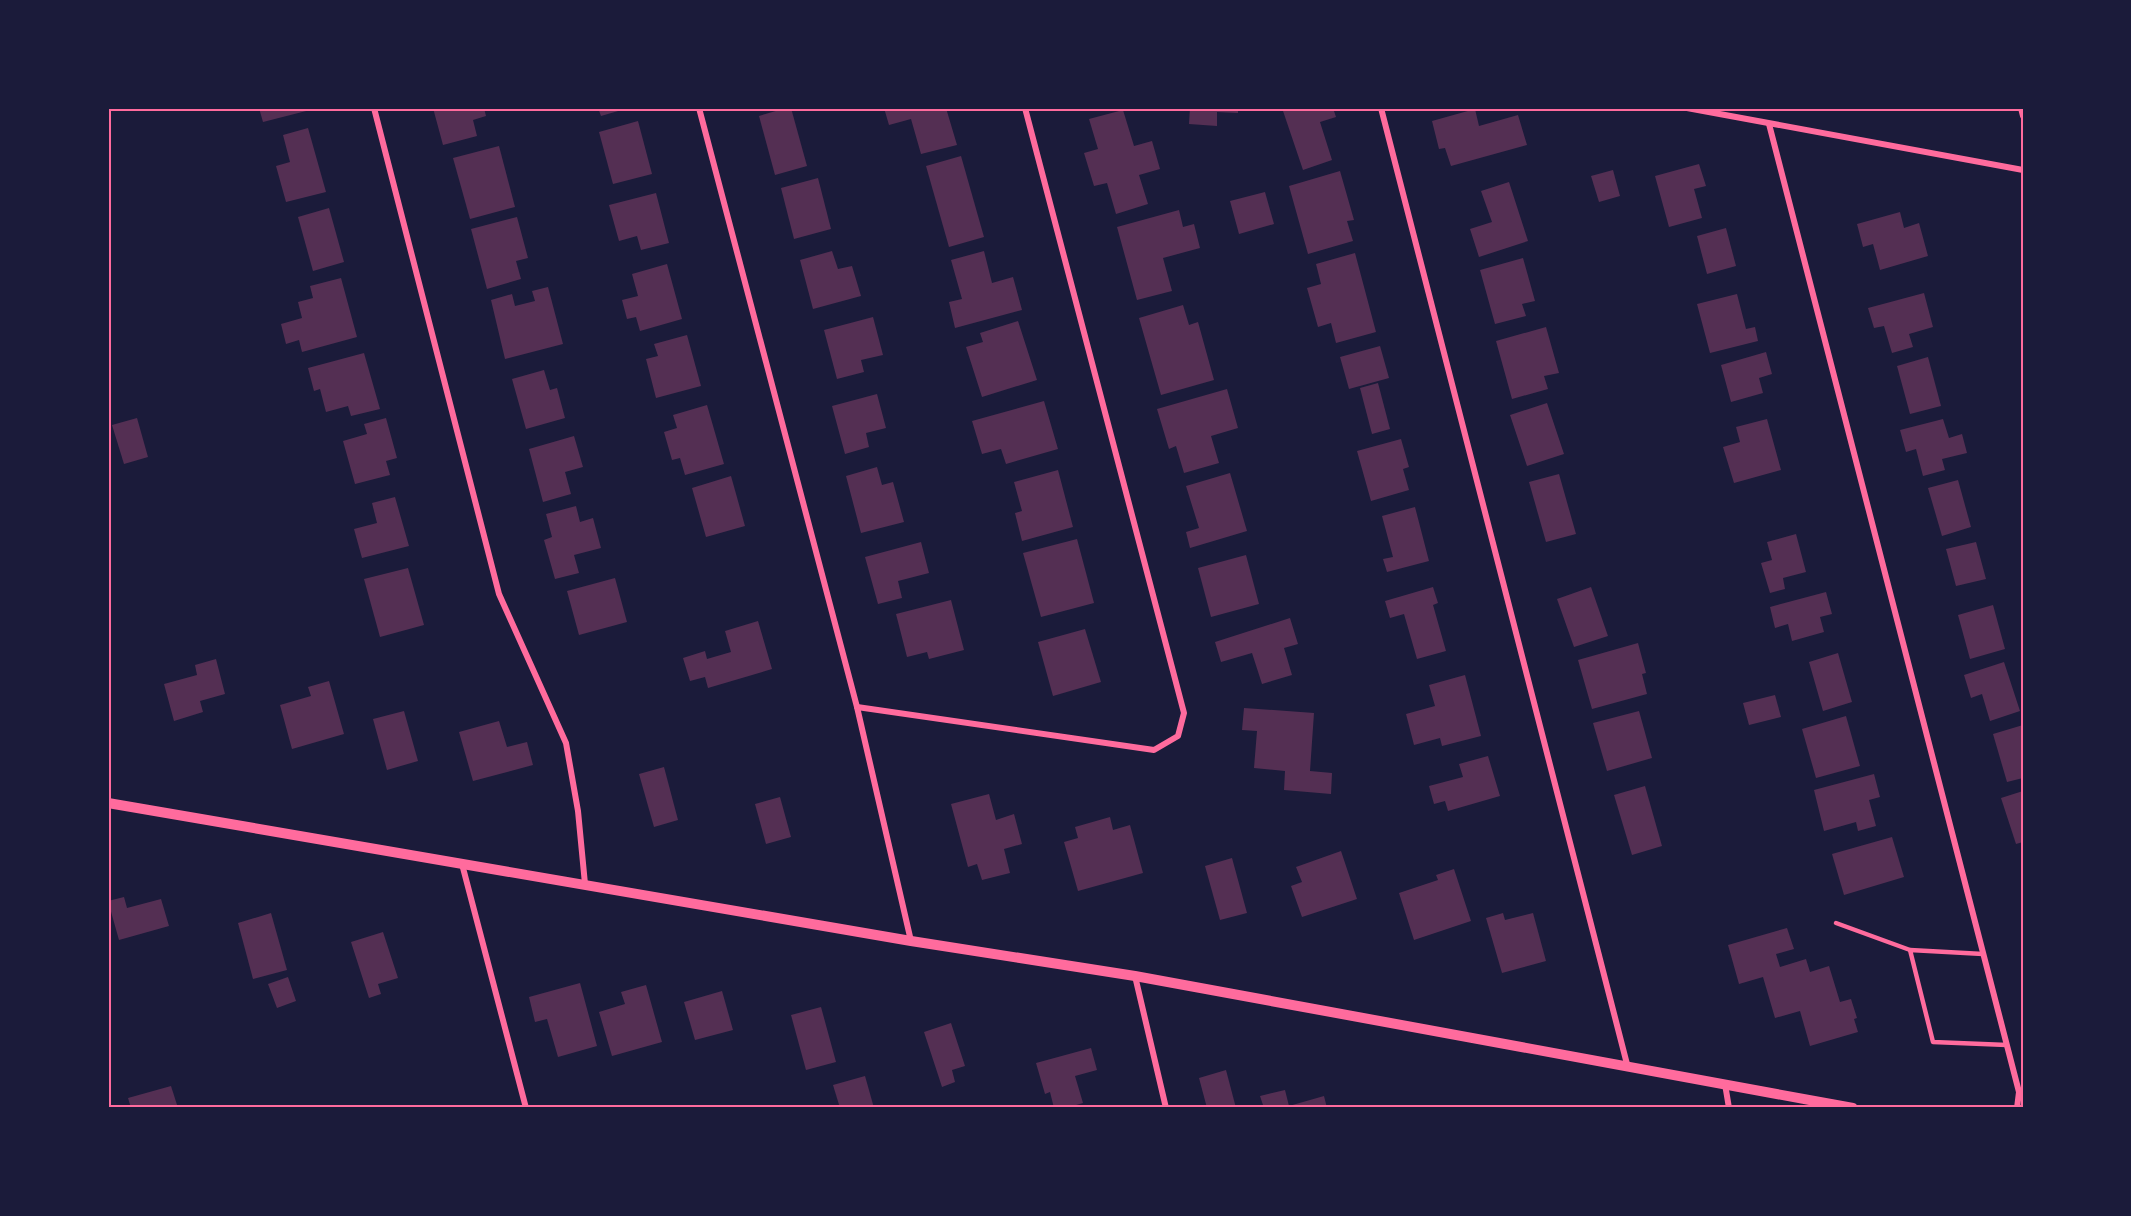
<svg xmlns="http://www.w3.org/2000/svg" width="2131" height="1216" font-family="'Fira Sans Condensed',sans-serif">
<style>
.building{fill:#542f53}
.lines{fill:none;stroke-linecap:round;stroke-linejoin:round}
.service{stroke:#ff6b9d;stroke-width:4.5}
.minor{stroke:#ff6b9d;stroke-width:6}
.tertiary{stroke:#ff6b9d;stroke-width:10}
.neatline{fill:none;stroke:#ff6b9d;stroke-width:2}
</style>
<rect width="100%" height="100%" fill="#1b1b3a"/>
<g class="building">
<path d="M259,108H314V109L263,122Z"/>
<path d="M433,108H484L486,116L473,120L477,136L443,145Z"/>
<path d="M598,108H625V109L601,116Z"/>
<path d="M786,108H791L807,166L775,175L759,116Z"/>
<path d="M884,108H946L957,145L921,154L911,119L889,125Z"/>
<path d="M1190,108H1238V113L1217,112V126L1189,124Z"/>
<path d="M1282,108H1333L1336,117L1320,122L1332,160L1303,170Z"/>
<path d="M1475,109L1479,126L1518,115L1527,145L1451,166L1445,148L1439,149L1432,121Z"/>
<path d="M1123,110L1134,146L1152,141L1160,169L1139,175L1148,204L1116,214L1107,183L1094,186L1084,153L1098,149L1089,119Z"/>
<path d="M638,121L652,174L613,184L599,132Z"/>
<path d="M308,128L326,192L286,202L276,166L290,162L283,135Z"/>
<path d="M499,146L515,207L470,219L453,158Z"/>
<path d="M961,156L984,237L949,247L926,166Z"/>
<path d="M1699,164L1706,186L1694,189L1702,218L1669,227L1655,176Z"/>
<path d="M1613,170L1620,196L1599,202L1591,176Z"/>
<path d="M1340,171L1354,220L1347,221L1353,241L1308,254L1289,186Z"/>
<path d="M818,178L831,229L794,239L781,188Z"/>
<path d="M1509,182L1528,241L1479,257L1470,229L1492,222L1481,191Z"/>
<path d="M1265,192L1274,224L1239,234L1230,201Z"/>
<path d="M656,193L669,243L641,250L637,236L619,241L609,205Z"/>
<path d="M329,208L344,262L313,271L298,217Z"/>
<path d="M1179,210L1183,227L1194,224L1200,248L1163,258L1172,291L1137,300L1117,227Z"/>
<path d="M1900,212L1904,228L1919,223L1928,256L1880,270L1873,244L1863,247L1857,224Z"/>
<path d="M517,217L528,258L516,261L521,279L487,289L471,229Z"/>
<path d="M1726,228L1736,266L1707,274L1697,236Z"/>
<path d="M832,251L838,269L852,266L861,296L813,309L800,260Z"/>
<path d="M984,251L992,283L1013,277L1022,310L955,328L949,302L962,299L951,260Z"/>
<path d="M1355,253L1376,332L1336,343L1331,323L1318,327L1307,288L1321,284L1316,264Z"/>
<path d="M1523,258L1535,301L1522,304L1526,316L1495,324L1480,270Z"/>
<path d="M667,264L682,319L640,331L636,317L627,319L622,300L638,296L632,274Z"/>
<path d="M341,278L357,337L302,352L299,340L286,344L281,324L302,318L298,302L313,298L310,286Z"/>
<path d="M548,287L563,344L505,359L491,300L512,294L515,306L535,301L532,291Z"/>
<path d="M1924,293L1933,327L1909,334L1913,347L1892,353L1884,326L1874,328L1868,308Z"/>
<path d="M1737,294L1746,329L1755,327L1758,341L1710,353L1697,304Z"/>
<path d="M1183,305L1189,325L1198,322L1214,380L1161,395L1139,318Z"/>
<path d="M873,317L883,355L861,360L864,372L837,379L824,330Z"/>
<path d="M1018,321L1037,380L982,397L966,347L983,342L980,333Z"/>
<path d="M1546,327L1559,373L1544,376L1548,389L1512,399L1496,341Z"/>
<path d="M687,335L701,386L656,398L646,359L658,356L654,344Z"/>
<path d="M1380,346L1389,378L1349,389L1340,357Z"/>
<path d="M1766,352L1772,374L1759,378L1763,393L1731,402L1721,365Z"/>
<path d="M364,353L380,409L351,416L348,406L326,412L320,389L314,391L308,368Z"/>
<path d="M1928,357L1941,406L1910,414L1897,366Z"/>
<path d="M544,370L550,390L557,388L565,418L526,429L512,379Z"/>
<path d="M1378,383L1390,429L1372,434L1360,388Z"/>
<path d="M1227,389L1238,428L1211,436L1219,463L1184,473L1176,446L1169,449L1157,409Z"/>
<path d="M877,394L886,428L866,433L869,447L845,454L832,406Z"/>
<path d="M1044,401L1058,449L1006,464L1001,449L982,454L972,421Z"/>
<path d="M1547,403L1564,454L1527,466L1510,415Z"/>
<path d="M707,405L724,464L685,475L680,458L672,460L664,432L677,428L673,415Z"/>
<path d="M137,418L148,457L124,464L112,425Z"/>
<path d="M386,418L397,458L386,461L390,475L355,484L343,441L367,434L364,424Z"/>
<path d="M1767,419L1781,470L1734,483L1723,447L1740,442L1736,427Z"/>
<path d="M1943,419L1949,438L1962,434L1967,453L1942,459L1945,470L1923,476L1916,449L1906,452L1900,430Z"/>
<path d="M574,436L583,467L565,472L571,494L543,502L529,449Z"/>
<path d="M1401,439L1409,467L1403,469L1409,490L1371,501L1357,451Z"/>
<path d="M877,467L882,485L893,482L904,522L861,533L846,476Z"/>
<path d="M1058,470L1073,527L1022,541L1015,513L1022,511L1014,482Z"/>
<path d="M1230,473L1247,531L1190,548L1186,532L1199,528L1186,486Z"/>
<path d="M1559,474L1576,534L1546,542L1529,482Z"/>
<path d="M731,476L745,526L706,537L692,488Z"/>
<path d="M1958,480L1971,527L1942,536L1928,488Z"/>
<path d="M395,497L409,546L362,558L354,529L377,523L372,503Z"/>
<path d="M576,506L580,522L593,518L601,548L574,555L579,573L555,579L544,540L552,537L546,514Z"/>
<path d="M1415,507L1429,561L1387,572L1383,559L1393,557L1382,516Z"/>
<path d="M1796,534L1806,572L1783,578L1785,589L1770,593L1761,563L1772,560L1767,542Z"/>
<path d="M1077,539L1094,603L1041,617L1023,553Z"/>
<path d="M921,542L929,573L898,581L902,598L878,604L865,557Z"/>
<path d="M1976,542L1986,579L1956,586L1946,549Z"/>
<path d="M1246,555L1259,604L1211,617L1198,568Z"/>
<path d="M408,568L424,625L380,637L364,579Z"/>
<path d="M615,578L627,622L579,635L567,591Z"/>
<path d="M1433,587L1438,603L1433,605L1446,651L1417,659L1404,614L1390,618L1385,601Z"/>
<path d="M1591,587L1608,636L1574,647L1557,599Z"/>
<path d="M1826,592L1832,614L1820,617L1824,632L1792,641L1788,624L1775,628L1770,607Z"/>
<path d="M951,600L964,650L929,659L927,652L907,657L896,614Z"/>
<path d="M1993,605L2005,649L1970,659L1958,615Z"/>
<path d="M1290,618L1298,644L1284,648L1292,675L1262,684L1252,653L1221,662L1215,642Z"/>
<path d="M758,621L772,669L708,688L705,677L690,681L683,658L705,651L707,659L731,652L725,631Z"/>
<path d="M1085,629L1101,682L1053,696L1038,642Z"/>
<path d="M1638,643L1646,673L1642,674L1647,694L1592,709L1578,660Z"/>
<path d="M1838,653L1852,702L1823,711L1809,662Z"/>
<path d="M216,659L225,694L200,701L203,712L174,721L164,684L197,675L195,665Z"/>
<path d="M2004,662L2020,711L1990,721L1982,694L1971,698L1964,675Z"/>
<path d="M1465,675L1481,736L1442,746L1440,738L1414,745L1406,714L1435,706L1429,685Z"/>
<path d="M329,681L344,734L292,749L280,705L311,696L308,687Z"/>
<path d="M1775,695L1781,717L1749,725L1743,703Z"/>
<path d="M1244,708L1314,713L1310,771L1332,773L1331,794L1284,790L1285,771L1254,768L1257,731L1242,730Z"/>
<path d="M404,711L418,761L387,770L373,719Z"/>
<path d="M1639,711L1652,758L1607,771L1593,723Z"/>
<path d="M1846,716L1860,766L1816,778L1802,729Z"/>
<path d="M499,721L507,747L527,742L533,765L473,781L459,732Z"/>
<path d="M2023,725V778L2007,782L1993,734Z"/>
<path d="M1488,756L1500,796L1448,811L1445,801L1434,804L1429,786L1463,777L1459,764Z"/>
<path d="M664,767L678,820L654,827L639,774Z"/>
<path d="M1874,774L1880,797L1869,800L1876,826L1858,831L1856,822L1824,831L1814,790Z"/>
<path d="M1645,786L1662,846L1632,855L1614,795Z"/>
<path d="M2023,791V842L2016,844L2001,798Z"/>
<path d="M989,794L996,820L1014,814L1022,844L1004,849L1010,873L982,880L977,864L968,867L951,804Z"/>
<path d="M780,797L791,837L766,844L755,804Z"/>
<path d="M1110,817L1113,830L1130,825L1143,873L1078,891L1064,842L1078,838L1075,827Z"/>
<path d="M1892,837L1904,877L1844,895L1832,854Z"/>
<path d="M1341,851L1357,899L1302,917L1291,886L1302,882L1296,867Z"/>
<path d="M1232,858L1247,913L1220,920L1205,866Z"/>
<path d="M1454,869L1471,921L1414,940L1399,893L1438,880L1436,875Z"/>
<path d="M124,897L127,908L161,899L169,926L119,940L108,901Z"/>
<path d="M271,913L287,970L253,979L238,923Z"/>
<path d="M1503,913L1505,920L1533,913L1546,961L1502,973L1486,918Z"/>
<path d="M1787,928L1794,949L1776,954L1780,967L1806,959L1810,972L1829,966L1840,1002L1851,999L1857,1018L1854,1019L1858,1032L1810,1046L1800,1011L1775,1018L1763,977L1739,984L1728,945Z"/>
<path d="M383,932L398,978L378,984L381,994L369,998L351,942Z"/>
<path d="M288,977L296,1001L277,1008L268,984Z"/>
<path d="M580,983L597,1046L558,1057L547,1019L535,1022L529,997Z"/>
<path d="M646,985L662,1042L612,1056L599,1012L625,1004L621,992Z"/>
<path d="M722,991L733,1030L695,1040L684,1002Z"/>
<path d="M821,1007L836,1062L806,1070L791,1015Z"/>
<path d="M951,1023L965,1066L952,1070L955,1082L942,1087L924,1032Z"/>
<path d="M1091,1048L1097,1070L1075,1076L1083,1103L1066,1108H1054L1050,1092L1045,1094L1036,1063Z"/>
<path d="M1226,1070L1236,1108H1207L1199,1078Z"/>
<path d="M865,1076L874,1108H840L833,1085Z"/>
<path d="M171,1086L178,1108H131L128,1098Z"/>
<path d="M1285,1090L1289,1106L1324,1096L1327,1108H1264L1260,1096Z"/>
</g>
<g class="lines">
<g class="service">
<path d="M1836,923L1910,950"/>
<path d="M1983,954L1910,950L1933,1042L2007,1045"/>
</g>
<g class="minor">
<path d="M374,108L499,594L566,743L578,811L585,884"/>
<path d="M699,108L857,707L911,941"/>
<path d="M1381,108L1628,1068"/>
<path d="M1687,108L2023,170"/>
<path d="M2021,108L2023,116"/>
<path d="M1769,124L2019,1092L2017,1108"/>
<path d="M857,707L1154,750L1178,736L1184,713L1025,108"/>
<path d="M462,864L526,1108"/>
<path d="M1135,976L1166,1108"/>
<path d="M1725,1084L1729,1108"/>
</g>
<path class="tertiary" d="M108,803L911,941L1135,976L1853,1108"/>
</g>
<rect width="2131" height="1216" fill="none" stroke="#1b1b3a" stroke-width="219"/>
<rect x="110" y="110" width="1912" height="996" class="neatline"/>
</svg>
